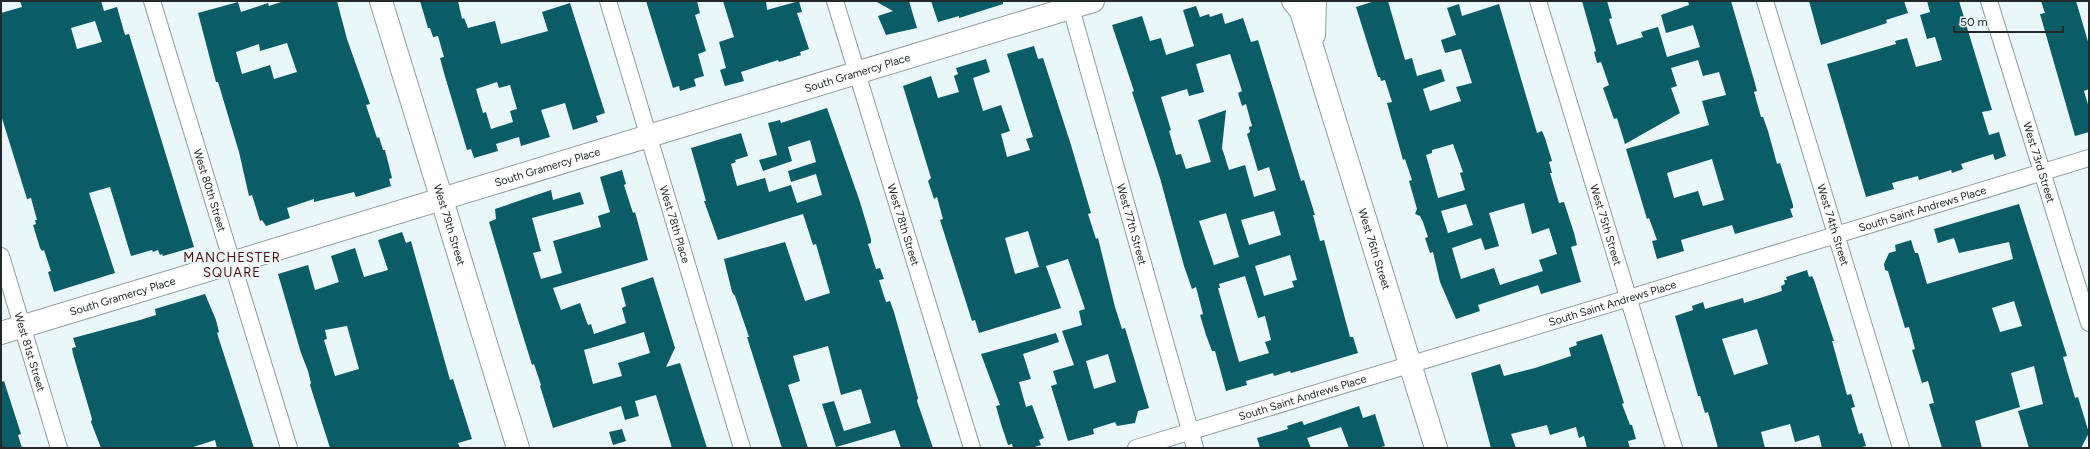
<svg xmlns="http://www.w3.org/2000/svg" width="2090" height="449" font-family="Figtree,sans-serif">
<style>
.building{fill:#0a5d67;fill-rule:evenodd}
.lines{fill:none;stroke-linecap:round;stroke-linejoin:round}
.street-casing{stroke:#919d9f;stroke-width:18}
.secondary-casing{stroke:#919d9f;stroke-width:24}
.street{stroke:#fff;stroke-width:16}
.secondary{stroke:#fff;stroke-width:22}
.labels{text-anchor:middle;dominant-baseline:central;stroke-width:4;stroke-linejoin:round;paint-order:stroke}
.street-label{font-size:11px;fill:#232829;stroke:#eaf7f9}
.quarter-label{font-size:13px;letter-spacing:1px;fill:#510c0b;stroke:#eaf7f9}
</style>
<rect width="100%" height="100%" fill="#eaf7f9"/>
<g class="building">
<path d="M20,1H101L104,11L117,7L125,35L129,34L194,247L163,256L162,254L160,255L158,250L153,252L152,250L131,256L110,187L89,193L115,273L54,292L48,272L51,271L44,250L42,251L40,248L33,225L36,224L35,220H37L31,198L27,199L1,115V13L22,7ZM95,21L102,42L77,49L71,28Z"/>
<path d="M284,1H337L347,39L370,104L366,105L377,138L379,137L383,150H385L392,178L389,179L391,186L356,197L354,192L314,202V199L287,208L290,218L266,226L262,220L260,221L252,195L249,196L239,152L218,82H216L198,13L238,2L241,12L268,3L269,6ZM287,43L297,72L274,79L270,65L242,74L236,52L259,44L260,51Z"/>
<path d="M420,1H458L462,19L464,18L468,28L495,21L501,44L548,31L542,12L570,3L605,113L596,116L598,122L573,130L565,103L541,110L550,137L521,146L519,137L496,144L498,151L474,158L471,149L467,150L444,73L440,58L444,57L438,36L433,37L430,28H428ZM497,82L499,88L510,85L517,109L510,111L513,122L491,129L486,112L483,113L476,89Z"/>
<path d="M646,1H697L700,13L695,15L706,51L698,54L704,76L694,79L696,86L680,91L679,86L673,88Z"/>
<path d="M723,1H766L767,10L799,1L802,12L797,13L809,49L800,52L801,55L779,62L778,60L741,72L744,81L725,86L720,70L726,68L719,42L734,37Z"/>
<path d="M875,1H909L917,28L886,35L878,16L893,11Z"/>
<path d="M931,1H1003V4L959,18V16L938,22Z"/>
<path d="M1375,1H1388L1405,60L1412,58L1417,76L1441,69L1445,81L1423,89L1430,111L1461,101L1456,87L1472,83L1461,49L1445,53L1441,40L1456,35L1447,8L1459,4L1462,16L1499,4L1537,133L1542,131L1545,138L1552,161L1549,162L1552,173H1550L1559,203L1564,202L1574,233L1577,245L1571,247L1581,282L1541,294L1538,285L1478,305L1480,311L1456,319L1440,282L1433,252L1430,253L1425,238L1428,237L1423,222L1420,216L1415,214L1417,209L1409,181L1412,180L1405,159L1403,160L1387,103L1392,102L1385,80L1381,81L1380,77H1378L1356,7ZM1453,144L1463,172L1460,173L1465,190L1438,198L1426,155L1432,153V150ZM1524,203L1532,234L1549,228L1557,254L1539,260L1543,271L1500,285L1494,268L1461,279L1452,248L1481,238L1485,250L1499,246L1489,213ZM1466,204L1473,225L1448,233L1441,211Z"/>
<path d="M1582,1H1607L1612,18L1609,19L1617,45L1643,37L1641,32L1658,27L1667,57L1700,47L1693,25L1666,33L1661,15L1689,5L1688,1H1731L1754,80L1757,91L1754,92L1761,117H1763L1768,131L1777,164L1780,163L1793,205V208L1790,209L1793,217L1735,234L1732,225L1681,240L1684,251L1657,259L1652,241L1657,240L1649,218L1647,219L1626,149L1709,125L1702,101L1726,95L1719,72L1703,76L1698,60L1671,68L1677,86L1671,88L1680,113L1625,144L1617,118L1614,119L1603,88L1609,85L1601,62L1597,63L1594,52L1596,51ZM1712,159L1724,200L1703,206L1698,191L1674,198L1667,173Z"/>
<path d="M1809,1H1904L1908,13L1886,20L1887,23L1821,45Z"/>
<path d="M1927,1H1959L1992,110L1982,112L1989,135L1999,132L2006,156L1995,160L1993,154L1961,164L1963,169L1952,173L1951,170L1919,180L1918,176L1892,183L1894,189L1866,197L1827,64L1896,44L1895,41L1907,38L1916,67L1942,60L1935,37L1927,39L1920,15L1930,12Z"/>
<path d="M2041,1H2076L2089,45V89L2084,91L2089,108V132L2075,136L2040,14L2045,13Z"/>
<path d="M1196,6L1200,17L1209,14L1210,17L1222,13L1225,24L1243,18L1251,42L1258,40L1301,181L1304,180L1315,215H1313L1320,241L1324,240L1350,337H1353L1358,353L1291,373L1290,371L1274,376L1273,373L1246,381L1247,385L1226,391L1215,351H1212L1206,335L1200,315L1203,314L1196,287L1192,289L1184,266L1160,178L1132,92L1134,91L1112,25L1142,16L1150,41L1161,38L1166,55L1194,46L1183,10ZM1230,54L1242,91L1238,93L1242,106L1246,104L1252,126L1249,127L1250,132L1247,134L1258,171L1269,167L1276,190L1254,197L1245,165L1229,170L1222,148L1226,110L1198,120L1211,162L1186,169L1181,154L1176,155L1169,131L1171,130L1161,97L1187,89L1189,96L1204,92L1196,64ZM1274,211L1281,235L1249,245L1241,220ZM1226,213L1239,257L1214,265L1199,221ZM1290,255L1297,280L1292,281L1294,287L1264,296L1255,266ZM1245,276L1258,318L1265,316L1271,340L1265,342L1269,353L1239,362L1218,288H1220L1219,284Z"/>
<path d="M1034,46L1038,59L1043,58L1071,145L1091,213L1088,214L1096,239L1098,238L1115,307L1122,329L1125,328L1149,408L1138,411L1135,423L1117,426L1115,422L1093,429L1094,434L1068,441L1051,386L1057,384L1053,371L1074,365L1062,331L1082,325L1079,311L1085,309L1068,259L1046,266L1061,308L979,333L975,320L972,321L940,220L943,219L937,197L934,199L928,181L931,178L903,86L931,76L938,98L959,92L954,76L958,74L956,68L986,59L990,72L973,78L983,111L1001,105L1010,131L1001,134L1007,157L1030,150L1026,139L1033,137L1007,54ZM1028,231L1039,267L1015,274L1005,238ZM1108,354L1116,382L1094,389L1086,361Z"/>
<path d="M827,108L860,202L871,239V243L868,244L876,269L880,268L884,279L879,280L886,302L890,301L894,312L918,398L917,401L933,448H901L895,430L836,447L822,404L834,401L844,431L871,423L861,389L841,395L828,346L793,356L800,381L788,385L808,448H782L747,337H749L735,296L732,292L724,259L785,242L805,301L830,293L816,244L813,245L803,214L718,240L704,201H706L691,148L741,133L748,156L735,160L736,162L731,164L737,186L765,178L769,192L791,185L797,203L822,195L816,174L791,182L788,171L816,162L810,140L788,147L792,161L763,171L759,160L777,155L768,123L780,120L781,123Z"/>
<path d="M622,170L626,184L624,185L633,213L635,212L638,223L648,260L553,288L561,310L580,303L586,320L588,325L591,324L594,334L626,323L622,308L626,306L621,288L653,277L675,348L666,367L680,363L707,448H672L656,395L635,401L639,416L625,420L621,406L553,428L540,386L541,385L534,364L532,365L516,313L489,222L496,219L495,209L551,190L553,200L580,192L584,204L532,218L541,251L533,253L541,279L562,273L553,241L601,227L598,216L610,212L600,177ZM644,332L650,353L618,363L622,376L593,384L584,350Z"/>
<path d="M2019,204L2067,356L2063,357L2075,398L2078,397L2089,433L2081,448H2029L2018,411L2043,404L2034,366L2011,373L2020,407L1975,421L1982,448H1942L1929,404L1934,403L1928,381L1922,383L1912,350L1915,349L1909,327L1905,328L1888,271L1885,270L1884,264L1889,253L1896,251L1895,245L1911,240L1915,253H1918L1927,284L2013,259L2009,242L1959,253L1954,238L1938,243L1934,229ZM2014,301L2022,326L2000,332L1992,308Z"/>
<path d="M402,232L406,243L411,241L450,380L453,379L472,439L458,443L460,448H330L310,385L311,383L308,371L301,353L278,274L308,265L315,290L339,282L331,256L355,248L364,277L388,270L378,240ZM347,326L359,369L335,376L324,340L327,339L325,330Z"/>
<path d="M1807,270L1809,277L1812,276L1814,280L1830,329L1834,341H1832L1847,395L1851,394L1855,407L1851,408L1859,434L1862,433L1866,446L1858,448H1822L1819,435L1795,442L1790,424L1761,432L1765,448H1718L1708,412L1705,413L1700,396H1698L1675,316L1693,310L1692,306L1703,302L1705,309L1743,298L1744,303L1782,291L1781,286L1785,284L1784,280H1787L1786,277ZM1757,329L1768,364L1734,375L1722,339Z"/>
<path d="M205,294L216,320L219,332L217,333L254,448H217L215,440L190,448H101L91,422L92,419L73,354L72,348L76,347L73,338L140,320L156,315L155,309Z"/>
<path d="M1056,333L1059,342L1023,354L1031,379L1019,382L1026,407L1032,405L1044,438L1039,440L1041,445L1031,448H1013L1012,444L1008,445L1001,424L996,406L1000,405L981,354Z"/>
<path d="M1602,334L1624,403L1622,404L1630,425H1632L1636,439L1628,441L1630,448H1587L1584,436L1579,438L1576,427L1550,435L1547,425L1511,434L1516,448H1491L1471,373L1500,364L1504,376L1535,368L1571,356L1569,348L1577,345L1576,342Z"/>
<path d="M4,381L21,434L18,435L22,448H1V382Z"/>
<path d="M1359,406L1363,418L1375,414L1385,446L1378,448H1349L1341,427L1307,438L1311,448H1260L1257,438L1288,429L1287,426L1302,421L1304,425Z"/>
<path d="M622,429L626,441L613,445L609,432Z"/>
</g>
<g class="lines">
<g class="street-casing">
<g id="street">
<path id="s1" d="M152,1L289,448"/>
<path id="s2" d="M608,1L742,448"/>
<path id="s3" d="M835,1L972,448"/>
<path id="s4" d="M1069,1L1195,448"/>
<path id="s5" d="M1538,1L1674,448"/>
<path id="s6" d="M1765,1L1901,448"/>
<path id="s7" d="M1989,1L2089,323"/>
<path id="s8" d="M1,256L59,448"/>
<path id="s9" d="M1136,448L2089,158"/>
</g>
</g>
<g class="secondary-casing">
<g id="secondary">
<path id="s10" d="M381,1L518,448"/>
<path id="s11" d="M1293,1L1301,11L1436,448"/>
<path d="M1314,35L1315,1"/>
<path id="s12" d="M1,333L1093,1"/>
</g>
</g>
<use href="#street" class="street"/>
<use href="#secondary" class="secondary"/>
</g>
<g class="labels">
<g class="street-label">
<text stroke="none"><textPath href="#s12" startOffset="895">South Gramercy Place</textPath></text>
<text stroke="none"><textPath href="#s7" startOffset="169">West 73rd Street</textPath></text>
<text stroke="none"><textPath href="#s12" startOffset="571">South Gramercy Place</textPath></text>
<text stroke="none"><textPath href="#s1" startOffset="198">West 80th Street</textPath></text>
<text stroke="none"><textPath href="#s9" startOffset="822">South Saint Andrews Place</textPath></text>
<text stroke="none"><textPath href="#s2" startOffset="233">West 78th Place</textPath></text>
<text stroke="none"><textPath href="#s10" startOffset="234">West 79th Street</textPath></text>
<text stroke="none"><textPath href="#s3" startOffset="234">West 78th Street</textPath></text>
<text stroke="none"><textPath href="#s4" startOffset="232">West 77th Street</textPath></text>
<text stroke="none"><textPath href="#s5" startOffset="234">West 75th Street</textPath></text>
<text stroke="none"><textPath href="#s6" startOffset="234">West 74th Street</textPath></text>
<text stroke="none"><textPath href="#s11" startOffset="262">West 76th Street</textPath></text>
<text stroke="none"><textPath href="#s12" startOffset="127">South Gramercy Place</textPath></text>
<text stroke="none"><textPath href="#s9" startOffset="498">South Saint Andrews Place</textPath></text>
<text stroke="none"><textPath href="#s8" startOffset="100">West 81st Street</textPath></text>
<text stroke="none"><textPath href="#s9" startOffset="174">South Saint Andrews Place</textPath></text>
</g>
<g class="quarter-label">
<text x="232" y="257">MANCHESTER<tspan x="232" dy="15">SQUARE</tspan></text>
</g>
</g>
<rect width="2090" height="449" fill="none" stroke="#232829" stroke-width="4"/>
<path d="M1954 26v6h109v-6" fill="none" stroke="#232829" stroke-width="2"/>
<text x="1960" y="26" font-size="12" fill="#232829" stroke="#eaf7f9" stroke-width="3" paint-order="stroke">50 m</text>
</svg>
